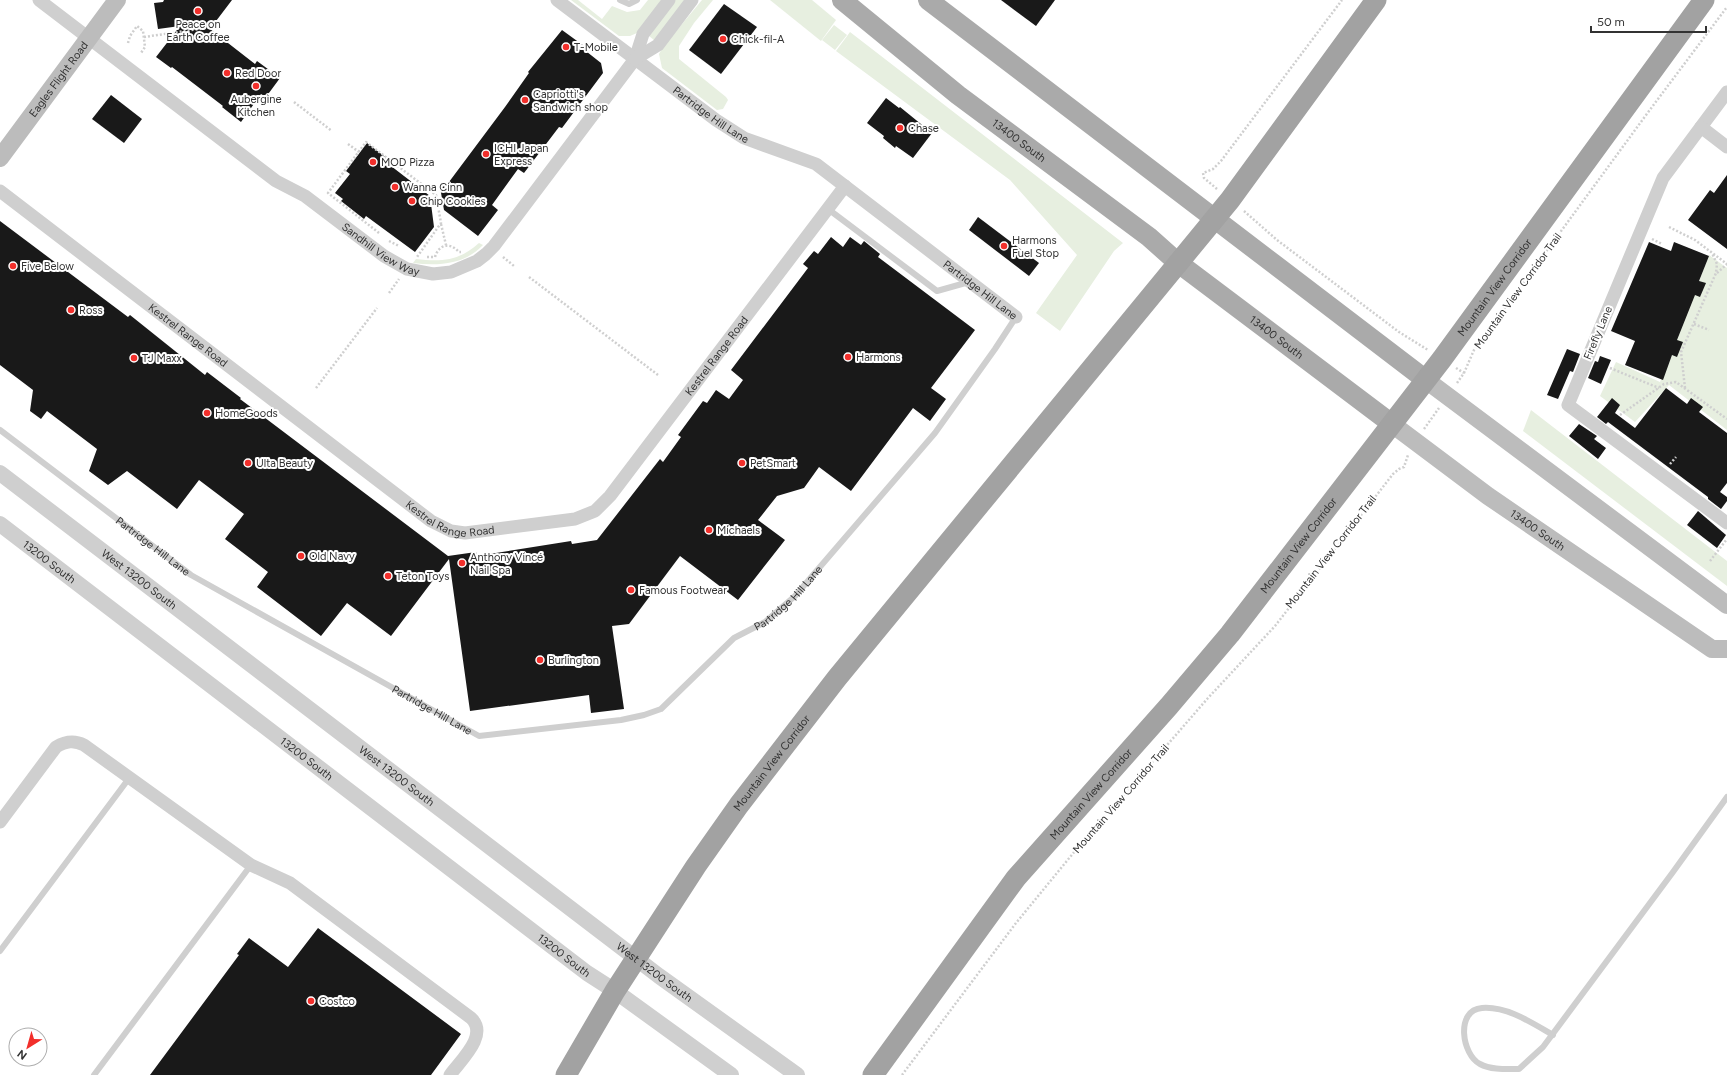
<svg xmlns="http://www.w3.org/2000/svg" width="1727" height="1075" font-family="Figtree,sans-serif">
<style>
.green{fill:#e7efe0}
.building{fill:#191919}
.lines{fill:none;stroke-linecap:round;stroke-linejoin:round}
.path{stroke:#cfcfcf;stroke-width:2.5;stroke-dasharray:2 2;stroke-linecap:butt}
.service{stroke:#cfcfcf;stroke-width:6}
.minor{stroke:#cfcfcf;stroke-width:13}
.tertiary{stroke:#cfcfcf;stroke-width:16}
.secondary{stroke:#bcbcbc;stroke-width:18}
.primary{stroke:#aaa;stroke-width:20}
.trunk{stroke:#a2a2a2;stroke-width:21}
.poi-dot{fill:#f22f2b;stroke:#fff;stroke-width:1.5}
.labels{text-anchor:middle;dominant-baseline:central;stroke-width:4;stroke-linejoin:round;paint-order:stroke}
.poi-label{font-size:11px;fill:#323232;stroke:#fff;text-anchor:start}
.street-label{font-size:11px;fill:#323232;stroke:#fff}
</style>
<rect width="100%" height="100%" fill="#fff"/>
<g class="green">
<path d="M571,0H578L602,19L612,6L627,12L640,10L648,0H662L637,33L630,36H619Z"/>
<path d="M674,0H686L655,41L648,35Z"/>
<path d="M702,0H713L694,23L679,46V59L726,97L728,100L723,109L717,110L662,68L659,54L663,47Z"/>
<path d="M770,0H812L836,20L821,41Z"/>
<path d="M834,25L847,35L835,50L822,40Z"/>
<path d="M850,32L1123,243L1114,251L1060,331L1036,313L1077,255L1010,180L836,51Z"/>
<path d="M479,243L483,245C464,265 438,266 413,263L416,259C442,262 459,261 479,243Z"/>
<path d="M1709,255L1727,268V430L1669,385L1635,422L1600,396L1616,362L1660,382Z"/>
<path d="M1531,410L1727,561V586L1523,431Z"/>
</g>
<g class="building">
<path d="M164,0H232L210,29L255,64L257,61L280,78L266,97L261,94L241,122L222,107L223,106L172,67L171,68L156,57L180,26L158,29L154,3L163,2Z"/>
<path d="M1001,0H1055L1036,26Z"/>
<path d="M724,4L757,27L721,74L689,50Z"/>
<path d="M562,30L584,46L582,48L601,63L603,73L562,128L559,127L524,173L518,169L492,205L498,210L478,236L444,210L440,187L446,186L505,107L529,73L528,72Z"/>
<path d="M111,95L142,119L124,143L92,119Z"/>
<path d="M886,98L899,108L900,107L932,133L913,158L896,146L895,148L883,138L884,136L867,123Z"/>
<path d="M367,143L393,163L391,166L430,196L434,227L415,252L366,216L364,219L341,201L343,199L335,193L350,174L346,171Z"/>
<path d="M1727,175V249L1688,220L1710,190L1714,193Z"/>
<path d="M978,217L1039,263L1029,276L969,230Z"/>
<path d="M0,221L128,317L130,315L205,375L207,372L241,398L240,399L448,556L476,552L477,556L571,541L572,544L597,540L660,459L663,462L681,437L678,435L703,401L707,403L716,390L729,399L743,380L731,370L808,268L803,264L814,251L818,254L831,237L843,247L850,237L861,245L864,241L880,254L878,257L975,330L931,388L946,399L930,421L913,408L851,491L819,467L804,488L777,496L758,520L785,540L738,600L680,556L629,624L612,626L624,709L591,713L589,695L470,711L449,559L391,636L347,603L321,636L257,587L268,572L225,539L244,514L199,480L177,509L127,471L108,485L89,471L97,449L47,411L41,419L30,411L33,390L0,365Z"/>
<path d="M1649,242L1671,251L1674,242L1709,256L1699,281L1706,283L1700,297L1695,295L1677,340L1683,342L1677,357L1672,355L1663,380L1625,365L1635,341L1611,331Z"/>
<path d="M1567,349L1580,354L1573,372L1570,371L1558,399L1547,395Z"/>
<path d="M1600,356L1611,360L1601,384L1588,378L1595,361L1598,362Z"/>
<path d="M1666,388L1687,404L1691,398L1703,407L1699,412L1727,433V483L1720,492L1727,497V501L1721,509L1708,499V497L1608,422L1606,424L1597,417L1612,398L1620,405L1615,413L1635,428Z"/>
<path d="M1579,424L1597,436L1594,439L1606,448L1598,459L1569,436Z"/>
<path d="M1698,511L1726,535L1717,548L1687,525Z"/>
<path d="M318,928L461,1034L431,1075H150L239,955L237,954L249,938L288,967Z"/>
</g>
<g class="lines">
<g class="path">
<path d="M144,37L213,27"/>
<path d="M128,43L130,36L137,26L143,31L145,47L141,53"/>
<path d="M294,102L332,131"/>
<path d="M348,144L359,152"/>
<path d="M1217,189L1204,178L1203,173L1213,169L1221,161L1342,0"/>
<path d="M1244,211L1277,240L1399,332L1428,350"/>
<path d="M441,224L446,245"/>
<path d="M1669,227L1695,240L1727,264"/>
<path d="M379,233L328,193L366,142L436,195L441,223L417,257"/>
<path d="M1652,239L1662,244"/>
<path d="M389,241L399,246"/>
<path d="M427,257H435C439,244 450,242 459,252H461"/>
<path d="M503,257L514,266"/>
<path d="M1717,273L1727,264"/>
<path d="M529,277L658,375"/>
<path d="M389,293L399,279"/>
<path d="M1694,324L1709,330"/>
<path d="M1456,368L1464,373"/>
<path d="M1610,368L1659,388"/>
<path d="M1457,383L1464,373L1474,350L1649,111L1727,7"/>
<path d="M316,388L377,308"/>
<path d="M1685,388L1681,352L1716,273L1717,264L1712,253"/>
<path d="M1620,415L1664,384L1676,382L1727,419"/>
<path d="M1424,429L1439,408"/>
<path d="M1670,464L1676,457"/>
<path d="M1710,561L1727,539"/>
<path d="M902,1075L1016,923L1075,851L1208,698L1275,626L1393,474L1399,469L1404,467L1408,455"/>
</g>
<g class="service">
<path d="M620,0L629,4L637,0"/>
<path d="M828,209L937,291L969,282"/>
<path id="s1" d="M0,430L191,575L479,736L621,720L644,715L661,709L734,638L765,622L795,596L935,433L995,349L1016,317"/>
<path d="M0,951L130,777"/>
<path d="M1553,1035C1532,1023 1507,1006 1482,1008C1455,1010 1462,1055 1480,1064C1491,1070 1506,1069 1519,1069L1543,1047L1673,872L1727,797"/>
<path d="M94,1075L251,865"/>
</g>
<g class="minor">
<path id="s2" d="M39,0L276,181L305,196L384,256L407,269L433,274L451,272L477,261L486,254L494,246L635,59L643,34L669,0"/>
<path id="s3" d="M557,0L716,120L744,138L816,164L1016,317"/>
<path d="M635,59L658,45L692,0"/>
<path d="M1727,92L1663,178L1568,405L1727,523"/>
<path d="M1701,127L1727,147"/>
<path id="s4" d="M0,191L431,521L451,531L465,533L575,519L595,511L610,496L845,186"/>
<path d="M0,822L56,747C66,741 74,740 84,745L251,865L290,883L471,1018C489,1035 461,1060 450,1075"/>
</g>
<g class="tertiary">
<path id="s5" d="M0,473L659,976L797,1075"/>
<path id="s6" d="M0,524L587,973L615,991L731,1075"/>
</g>
<g class="secondary">
<path id="s7" d="M0,158L117,0"/>
<path d="M1426,380L1727,605"/>
<path id="s8" d="M1392,424L1488,496L1712,649H1727"/>
</g>
<g class="primary">
<path id="s9" d="M842,0L958,95L1149,237L1177,262L1392,424"/>
<path d="M928,0L1426,380"/>
</g>
<g class="trunk">
<path id="s10" d="M566,1075L615,991L696,866L739,805L837,678L1230,200L1376,0"/>
<path id="s11" d="M873,1075L1016,878L1169,706L1230,634L1442,359L1704,0"/>
</g>
</g>
<g class="poi-dot">
<circle cx="198" cy="11" r="4"/>
<circle cx="723" cy="39" r="4"/>
<circle cx="566" cy="47" r="4"/>
<circle cx="227" cy="73" r="4"/>
<circle cx="256" cy="86" r="4"/>
<circle cx="525" cy="100" r="4"/>
<circle cx="900" cy="128" r="4"/>
<circle cx="486" cy="154" r="4"/>
<circle cx="373" cy="162" r="4"/>
<circle cx="395" cy="187" r="4"/>
<circle cx="412" cy="201" r="4"/>
<circle cx="1004" cy="246" r="4"/>
<circle cx="13" cy="266" r="4"/>
<circle cx="71" cy="310" r="4"/>
<circle cx="848" cy="357" r="4"/>
<circle cx="134" cy="358" r="4"/>
<circle cx="207" cy="413" r="4"/>
<circle cx="248" cy="463" r="4"/>
<circle cx="742" cy="463" r="4"/>
<circle cx="709" cy="530" r="4"/>
<circle cx="301" cy="556" r="4"/>
<circle cx="462" cy="563" r="4"/>
<circle cx="388" cy="576" r="4"/>
<circle cx="631" cy="590" r="4"/>
<circle cx="540" cy="660" r="4"/>
<circle cx="311" cy="1001" r="4"/>
</g>
<g class="labels">
<g class="poi-label">
<text x="198" y="24" text-anchor="middle">Peace on<tspan x="198" dy="13">Earth Coffee</tspan></text>
<text x="731" y="39">Chick-fil-A</text>
<text x="574" y="47">T-Mobile</text>
<text x="235" y="73">Red Door</text>
<text x="533" y="94">Capriotti's<tspan x="533" dy="13">Sandwich shop</tspan></text>
<text x="256" y="99" text-anchor="middle">Aubergine<tspan x="256" dy="13">Kitchen</tspan></text>
<text x="908" y="128">Chase</text>
<text x="494" y="148">ICHI Japan<tspan x="494" dy="13">Express</tspan></text>
<text x="381" y="162">MOD Pizza</text>
<text x="403" y="187">Wanna Cinn</text>
<text x="420" y="201">Chip Cookies</text>
<text x="1012" y="240">Harmons<tspan x="1012" dy="13">Fuel Stop</tspan></text>
<text x="21" y="266">Five Below</text>
<text x="79" y="310">Ross</text>
<text x="856" y="357">Harmons</text>
<text x="142" y="358">TJ Maxx</text>
<text x="215" y="413">HomeGoods</text>
<text x="256" y="463">Ulta Beauty</text>
<text x="750" y="463">PetSmart</text>
<text x="717" y="530">Michaels</text>
<text x="309" y="556">Old Navy</text>
<text x="470" y="557">Anthony Vincé<tspan x="470" dy="13">Nail Spa</tspan></text>
<text x="396" y="576">Teton Toys</text>
<text x="639" y="590">Famous Footwear</text>
<text x="548" y="660">Burlington</text>
<text x="319" y="1001">Costco</text>
</g>
<g class="street-label">
<text stroke="none"><textPath href="#s7" startOffset="98">Eagles Flight Road</textPath></text>
<text stroke="none"><textPath href="#s3" startOffset="192">Partridge Hill Lane</textPath></text>
<text stroke="none"><textPath href="#s9" startOffset="226">13400 South</textPath></text>
<text stroke="none"><textPath href="#s2" startOffset="424">Sandhill View Way</textPath></text>
<text stroke="none"><textPath href="#s11" startOffset="1004">Mountain View Corridor</textPath></text>
<text stroke="none"><textPath href="#s3" startOffset="516">Partridge Hill Lane</textPath></text>
<text transform="translate(1518 291) rotate(-54)">Mountain View Corridor Trail</text>
<text transform="translate(1598 333) rotate(-67)">Firefly Lane</text>
<text stroke="none"><textPath href="#s4" startOffset="237">Kestrel Range Road</textPath></text>
<text stroke="none"><textPath href="#s9" startOffset="550">13400 South</textPath></text>
<text stroke="none"><textPath href="#s4" startOffset="909">Kestrel Range Road</textPath></text>
<text stroke="none"><textPath href="#s4" startOffset="561">Kestrel Range Road</textPath></text>
<text stroke="none"><textPath href="#s8" startOffset="180">13400 South</textPath></text>
<text stroke="none"><textPath href="#s11" startOffset="680">Mountain View Corridor</textPath></text>
<text stroke="none"><textPath href="#s1" startOffset="192">Partridge Hill Lane</textPath></text>
<text transform="translate(1331 552) rotate(-52)">Mountain View Corridor Trail</text>
<text stroke="none"><textPath href="#s6" startOffset="62">13200 South</textPath></text>
<text stroke="none"><textPath href="#s5" startOffset="175">West 13200 South</textPath></text>
<text stroke="none"><textPath href="#s1" startOffset="924">Partridge Hill Lane</textPath></text>
<text stroke="none"><textPath href="#s1" startOffset="516">Partridge Hill Lane</textPath></text>
<text stroke="none"><textPath href="#s6" startOffset="386">13200 South</textPath></text>
<text stroke="none"><textPath href="#s10" startOffset="374">Mountain View Corridor</textPath></text>
<text stroke="none"><textPath href="#s5" startOffset="499">West 13200 South</textPath></text>
<text stroke="none"><textPath href="#s11" startOffset="356">Mountain View Corridor</textPath></text>
<text transform="translate(1121 799) rotate(-49)">Mountain View Corridor Trail</text>
<text stroke="none"><textPath href="#s6" startOffset="710">13200 South</textPath></text>
<text stroke="none"><textPath href="#s5" startOffset="823">West 13200 South</textPath></text>
</g>
</g>
<g transform="translate(28 1047) rotate(217)"><circle r="19" fill="#ffffff" stroke="#adadad"/>
<path d="M0-3L7 15L0 10L-7 15Z" fill="#f22f2b"/>
<text y="-6" font-size="11" font-weight="bold" text-anchor="middle" fill="#323232">N</text>
</g>
<path d="M1591 26v6h115v-6" fill="none" stroke="#323232" stroke-width="2"/>
<text x="1597" y="26" font-size="12" fill="#323232" stroke="#ffffff" stroke-width="3" paint-order="stroke">50 m</text>
</svg>
